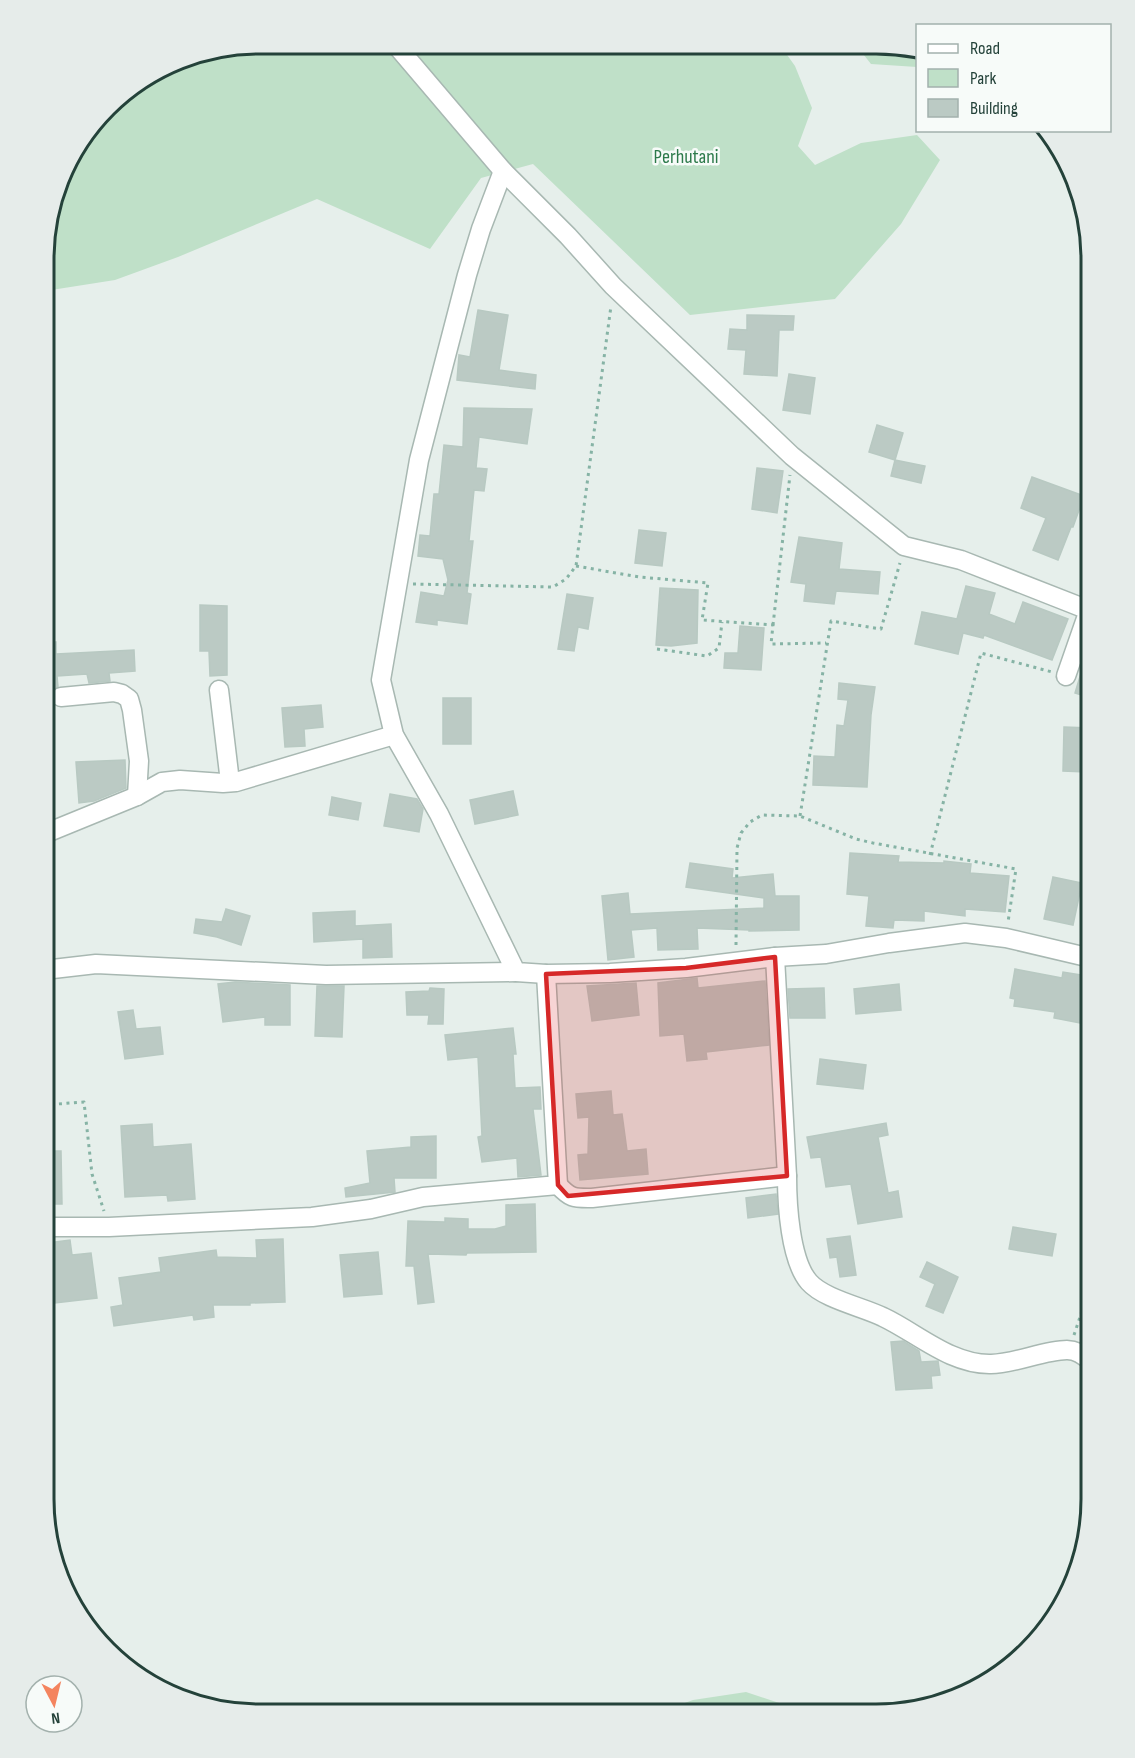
<svg xmlns="http://www.w3.org/2000/svg" width="1135" height="1758" font-family="'Sofia Sans Condensed',sans-serif">
<style>
.green{fill:#bfe0c8}
.building{fill:#bbcac4;stroke:#b8c9c2;stroke-width:1.5}
.lines{fill:none;stroke-linecap:round;stroke-linejoin:round}
.minor-casing{stroke:#a8b8b2;stroke-width:21}
.path{stroke:#86b3a5;stroke-width:3;stroke-dasharray:3 4.5;stroke-linecap:butt}
.minor{stroke:#fff;stroke-width:18}
.marked{fill:#d62828;fill-opacity:0.2;stroke:#d62828;stroke-width:4.5;stroke-linejoin:round}
.labels{text-anchor:middle;dominant-baseline:central;stroke-width:5;stroke-linejoin:round;paint-order:stroke}
.park-label{font-size:20px;fill:#2d7a4b;stroke:#f7fbf9}
.rim{fill:none;stroke:#24423a;stroke-width:3}
</style>
<rect width="100%" height="100%" fill="#e6efeb"/>
<g class="green">
<path d="M259,44L780,45L795,66L812,108L798,146L815,165L861,143L917,135L940,160L901,224L835,299L690,315L533,164L481,178L430,249L317,199L178,257L115,280L45,291V232L66,164L117,97L177,60Z"/>
<path d="M856,45H904L917,51V67L871,64Z"/>
<path d="M746,1692L812,1714H654L693,1700Z"/>
</g>
<g class="building">
<path d="M478,310L508,315L499,370L536,375L535,389L457,380L459,355L470,357Z"/>
<path d="M747,315L794,316L793,330H779L777,376L744,374L746,350L728,349L730,329L747,330Z"/>
<path d="M789,374L815,378L810,414L783,410Z"/>
<path d="M464,408L532,409L527,444L479,437L476,468L487,469L484,491L474,490L469,541H473L467,593L471,594L467,624L437,620V625L416,622L421,592L444,596L448,580L443,559L418,556L420,535L430,536L434,494H439L444,445L463,447Z"/>
<path d="M877,425L903,433L895,460L869,452Z"/>
<path d="M895,460L925,466L921,483L891,476Z"/>
<path d="M757,468L783,471L777,513L752,509Z"/>
<path d="M1032,477L1084,496L1073,527H1071L1058,560L1033,550L1046,518L1021,508Z"/>
<path d="M639,530L666,533L662,566L635,563Z"/>
<path d="M799,537L842,543L839,569L880,572L878,594L836,591L834,604L804,601L806,584L791,582Z"/>
<path d="M966,586L995,593L989,614L1015,624L1023,602L1068,619L1052,660L984,635L983,638L963,633L958,654L915,644L922,612L957,619Z"/>
<path d="M660,588L698,590L697,643L671,646L656,645Z"/>
<path d="M567,594L593,598L588,629L578,627L574,651L558,649Z"/>
<path d="M200,605L227,606V675L210,676L209,651H200Z"/>
<path d="M740,626L764,628L761,670L724,668L725,653H738Z"/>
<path d="M45,642H56V654L134,650L135,671L109,673L110,681L89,683L87,674L57,676L58,687L51,693V703H45Z"/>
<path d="M1088,650H1091V698L1075,693Z"/>
<path d="M839,683L875,687L871,715L867,787L813,785L814,756L835,757L837,725L844,726L848,700L838,699Z"/>
<rect x="443" y="698" width="28" height="46"/>
<path d="M321,705L323,727L304,729L305,746L285,747L282,708Z"/>
<path d="M1064,727L1091,728V745H1087L1086,772L1063,771Z"/>
<path d="M125,760L126,788L94,801L79,803L76,762Z"/>
<path d="M513,791L518,815L475,824L470,800Z"/>
<path d="M390,794L417,799L423,809L419,832L384,826Z"/>
<path d="M332,797L361,803L358,820L329,815Z"/>
<path d="M850,853L899,856L898,862L944,863V861L971,864L970,873L1009,876L1005,912L965,909V916L924,911V921L894,920L893,928L866,926L869,896L847,894Z"/>
<path d="M690,863L733,869L732,878L773,874L775,896H799V930L749,931V930L697,928L698,949L658,950L657,928L631,930L634,957L608,960L602,896L628,893L630,914L764,908V898L686,887Z"/>
<path d="M1053,877L1082,883L1073,925L1044,919Z"/>
<path d="M226,909L250,916L241,945L217,937L194,933L196,919L222,922Z"/>
<path d="M355,911V926L391,924L392,957L363,958V939L314,942L313,913Z"/>
<path d="M1015,969L1062,978L1063,972L1087,976V980H1091V1025L1054,1018L1055,1012L1014,1006L1015,999L1010,998Z"/>
<path d="M697,978L698,988L765,981L769,1045L706,1052L707,1059L687,1061L684,1034L660,1036L658,983Z"/>
<path d="M235,982L290,985V1025H265V1017L223,1022L218,984Z"/>
<path d="M636,983L639,1015L592,1021L587,986Z"/>
<path d="M899,984L901,1010L856,1014L854,989Z"/>
<path d="M317,986H344L342,1037L315,1036Z"/>
<path d="M430,988L444,989L443,1024H428L429,1015H407L406,992L429,991Z"/>
<path d="M824,988L825,1018H790L788,989Z"/>
<path d="M133,1010L136,1029L160,1027L163,1054L125,1059L118,1012Z"/>
<path d="M513,1028L516,1054H513L515,1088L540,1087L541,1109H533L541,1175L518,1177L517,1158L482,1162L478,1137L482,1136L478,1057L448,1060L445,1035Z"/>
<path d="M820,1059L866,1065L863,1089L817,1084Z"/>
<path d="M611,1091L613,1115L622,1114L627,1151L646,1149L648,1174L580,1180L578,1155L588,1154L589,1117L578,1118L576,1094Z"/>
<path d="M886,1123L888,1135L878,1137L888,1193L898,1191L902,1217L858,1224L851,1184L826,1187L821,1157L811,1158L807,1137Z"/>
<path d="M152,1124L153,1147L191,1144L195,1199L168,1201L167,1195L125,1197L121,1126Z"/>
<path d="M436,1136V1178H394L395,1192L346,1197L345,1188L370,1183L367,1151L411,1147V1137Z"/>
<path d="M44,1151H61L62,1204H44Z"/>
<path d="M776,1194L778,1214L748,1218L746,1198Z"/>
<path d="M535,1204L536,1252L467,1253L466,1255L428,1254L434,1302L418,1304L414,1266H406L408,1221L445,1222V1218L468,1219V1229H495L506,1226V1205Z"/>
<path d="M1013,1227L1056,1234L1052,1256L1009,1249Z"/>
<path d="M850,1236L856,1275L840,1277L837,1257L830,1258L827,1239Z"/>
<path d="M283,1239L285,1302L250,1303V1305H213L214,1317L194,1320L193,1315L114,1326L111,1307L123,1305L119,1278L161,1272L159,1258L216,1250L217,1257L257,1258L256,1240Z"/>
<path d="M70,1240L72,1255L91,1253L97,1298L55,1303L48,1243Z"/>
<path d="M378,1252L382,1294L344,1297L340,1255Z"/>
<path d="M927,1262L958,1277L943,1313L926,1306L935,1284L920,1277Z"/>
<path d="M903,1341L919,1351L921,1362L938,1361L940,1375L931,1376L932,1388L896,1390L891,1342Z"/>
</g>
<g class="lines">
<g class="minor-casing">
<g id="minor">
<path d="M395,44L503,171L568,236L613,286L792,456L904,546L961,560L1091,611"/>
<path d="M503,171L481,229L467,275L419,460L381,680L394,735L439,814L516,972L546,974L610,973L686,968L775,957L826,954L889,943L965,933L1006,938L1091,958"/>
<path d="M1066,676L1089,610"/>
<path d="M219,690L230,782"/>
<path d="M61,697L114,692L122,694L129,699L132,710L139,761L137,796"/>
<path d="M44,834L137,796L162,782L180,780L223,783L236,782L394,735"/>
<path d="M775,957L787,1176C787,1204 790,1260 809,1282C824,1299 863,1307 883,1317C917,1333 951,1365 991,1364C1015,1364 1044,1350 1067,1350C1076,1350 1085,1356 1091,1362"/>
<path d="M44,970L96,964L326,975L516,972"/>
<path d="M558,1185C571,1199 574,1198 592,1198L787,1176"/>
<path d="M44,1227H109L312,1217L371,1209L423,1197L558,1185L546,974"/>
</g>
</g>
<g class="path">
<path d="M576,566L639,577L708,583L702,620L773,625L771,644L826,643"/>
<path d="M413,584L553,587L566,579L576,566L611,306"/>
<path d="M773,625L790,475"/>
<path d="M657,649L707,656L719,648L722,622"/>
<path d="M800,816L831,621L881,629L900,563"/>
<path d="M930,855L981,653L1052,672"/>
<path d="M736,945L737,848L741,833L750,822L762,815L800,816L856,839L873,843L1016,869L1008,922"/>
<path d="M44,1105L84,1102L92,1174L104,1211"/>
<path d="M1074,1335L1086,1299L1091,1290"/>
</g>
<use href="#minor" class="minor"/>
</g>
<path class="marked" d="M775,957L787,1176L568,1196L558,1185L546,974L686,968Z"/>
<g class="labels">
<g class="park-label">
<text x="686" y="157">Perhutani</text>
</g>
</g>
<path d="M0 0H1135V1758H0ZM259 54H876A205 205 0 0 1 1081 259V1499A205 205 0 0 1 876 1704H259A205 205 0 0 1 54 1499V259A205 205 0 0 1 259 54Z" fill="#e6ecea" fill-rule="evenodd"/>
<path class="rim" d="M259 54H876A205 205 0 0 1 1081 259V1499A205 205 0 0 1 876 1704H259A205 205 0 0 1 54 1499V259A205 205 0 0 1 259 54Z"/>
<rect x="916" y="24" width="195" height="108" fill="#f7fbf9" stroke="#a3b1ad" stroke-width="1.5"/>
<rect x="928" y="44" width="30" height="9" fill="#ffffff" stroke="#a3b1ad" stroke-width="1.5"/>
<text x="970" y="54" font-size="18" fill="#24423a">Road</text>
<rect x="928" y="69" width="30" height="18" fill="#bfe0c8" stroke="#a3b1ad" stroke-width="1.5"/>
<text x="970" y="84" font-size="18" fill="#24423a">Park</text>
<rect x="928" y="99" width="30" height="18" fill="#bbcac4" stroke="#a3b1ad" stroke-width="1.5"/>
<text x="970" y="114" font-size="18" fill="#24423a">Building</text>
<g transform="translate(54 1704) rotate(173)"><circle r="28" fill="#f7fbf9" stroke="#a3b1ad" stroke-width="1.5"/>
<path d="M0-4.5L10 22L0 15L-10 22Z" fill="#f4845f"/>
<text y="-9" font-size="16" font-weight="bold" text-anchor="middle" fill="#24423a">N</text>
</g>
</svg>
